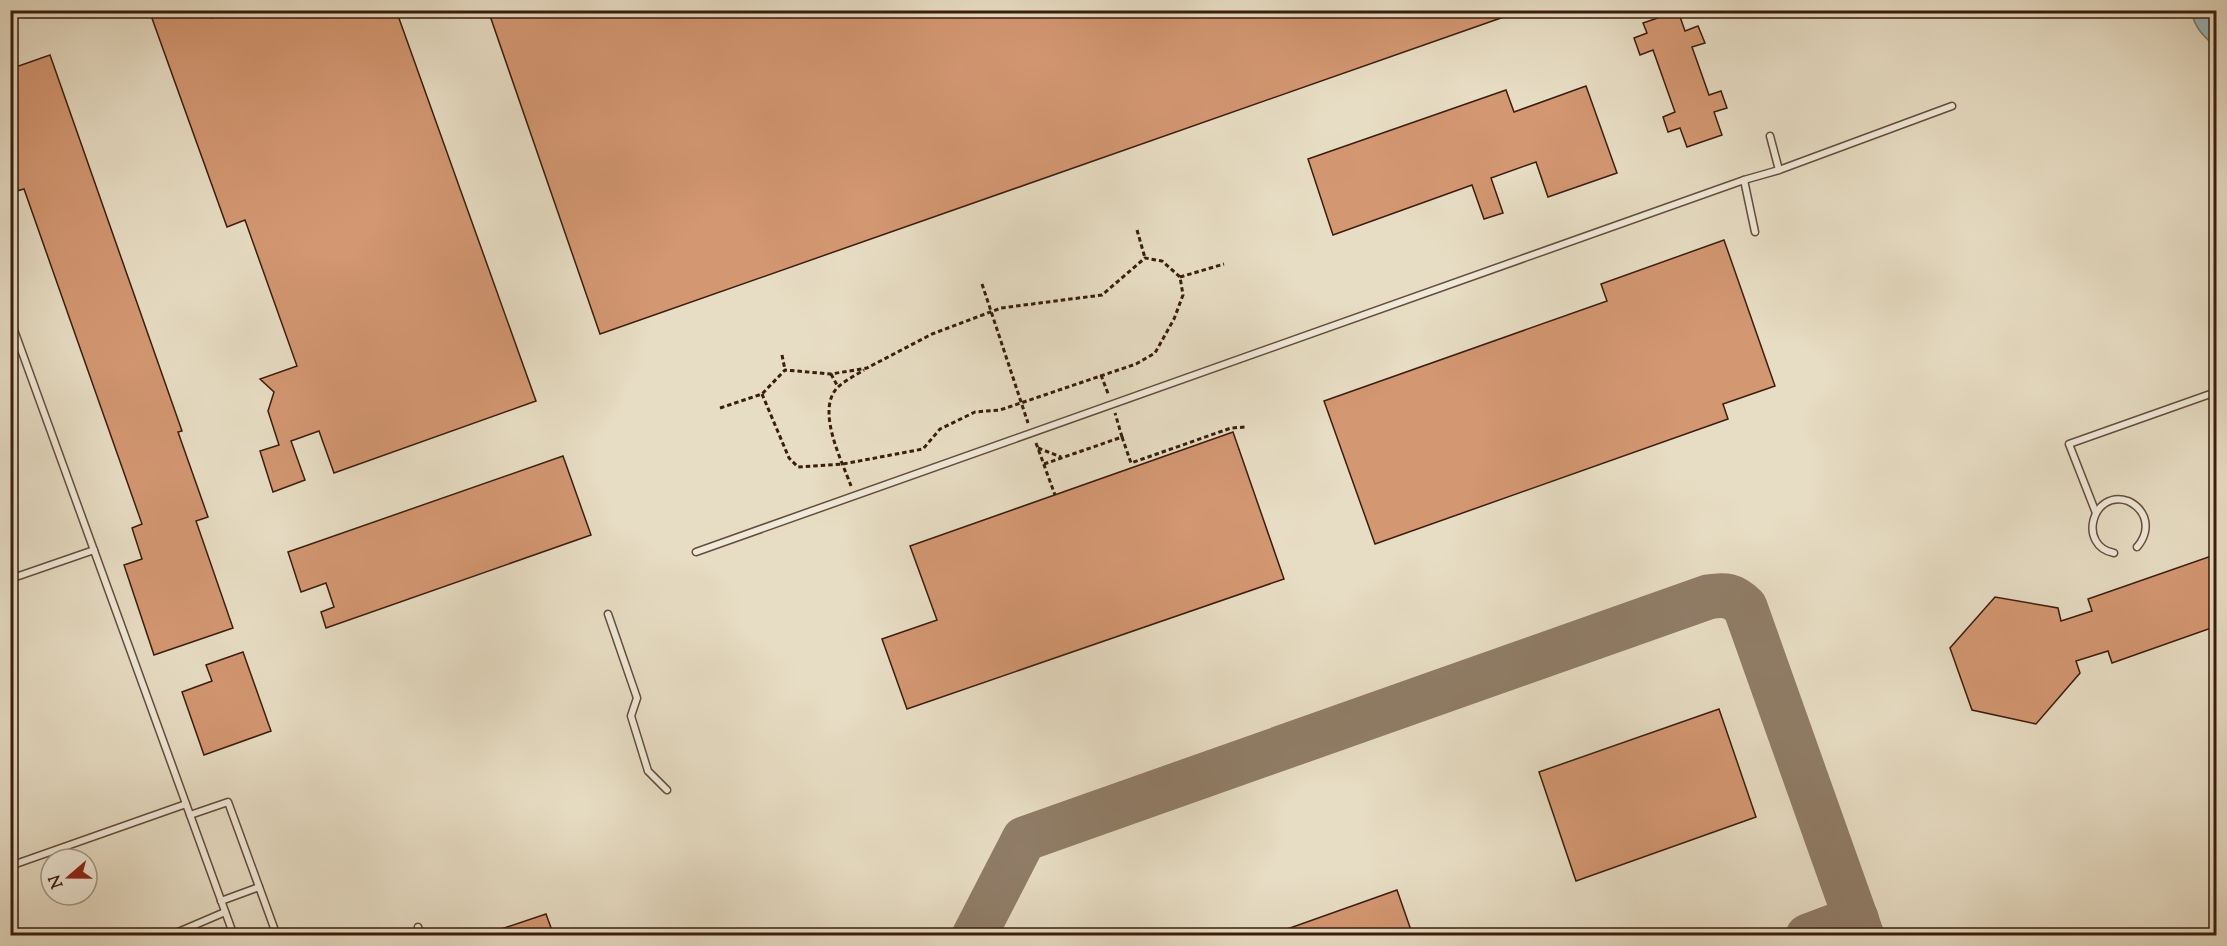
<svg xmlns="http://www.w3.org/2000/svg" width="2227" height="946" font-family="'Sorts Mill Goudy',serif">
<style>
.water{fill:#99babc;stroke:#737b76;stroke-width:1.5}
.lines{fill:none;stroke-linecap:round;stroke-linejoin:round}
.taxiway{stroke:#907d68;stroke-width:45}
.building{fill:#d39772;stroke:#3a1d0d;stroke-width:1.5}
.lane-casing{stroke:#654d3b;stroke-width:9}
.path{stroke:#3a1d0d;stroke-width:3;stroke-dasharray:4.5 3;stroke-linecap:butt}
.lane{stroke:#efe9d9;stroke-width:6}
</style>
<rect width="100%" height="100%" fill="#e7ddc4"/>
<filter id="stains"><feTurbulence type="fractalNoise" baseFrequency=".00333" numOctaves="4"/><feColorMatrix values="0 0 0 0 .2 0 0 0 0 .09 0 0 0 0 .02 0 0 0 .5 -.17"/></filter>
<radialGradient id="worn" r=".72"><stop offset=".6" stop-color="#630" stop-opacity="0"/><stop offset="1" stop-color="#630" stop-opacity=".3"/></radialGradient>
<path class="water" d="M2191,11H2216V47C2203,36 2195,28 2191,11Z"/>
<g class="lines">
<g class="taxiway">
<path d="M974,936L1024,839L1708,597C1725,594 1733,595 1745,607L1862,936"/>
<path d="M1808,936L1856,918"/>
</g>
</g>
<g class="building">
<path d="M149,10H209L211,18L233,10H396L536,401L334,473L319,431L291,441L305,480L273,492L260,451L279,445L268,411L274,392L260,379L297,366L245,220L227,227Z"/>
<path d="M488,10H1517L1518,12L600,334Z"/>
<path d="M1678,11L1685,31L1698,26L1705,43L1692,47L1709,95L1721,91L1727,108L1714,112L1722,135L1687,147L1680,128L1668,132L1663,117L1675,112L1653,50L1640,55L1634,38L1647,33L1643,23Z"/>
<path d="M50,55L182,431L178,432L208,517L196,521L233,628L154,655L124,565L142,559L132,528L142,524L24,189L10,193V69Z"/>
<path d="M1586,86L1617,173L1548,197L1536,162L1491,178L1503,213L1484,219L1472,185L1333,235L1308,159L1506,90L1514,112Z"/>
<path d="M1724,240L1775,386L1723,404L1728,419L1375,544L1324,401L1607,301L1601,284Z"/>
<path d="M1233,432L1284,579L907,709L882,639L937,620L910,546Z"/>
<path d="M563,456L591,535L326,628L321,612L334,607L326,583L301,592L288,552Z"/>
<path d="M2217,554V626L2112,663L2108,651L2076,661L2080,673L2036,724L1972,710L1950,648L1995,597L2058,608L2061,621L2092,611L2088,599Z"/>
<path d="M243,652L271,731L204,755L182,692L212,681L206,665Z"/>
<path d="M1719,709L1756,817L1576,881L1539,772Z"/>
<path d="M1397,890L1413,936H1273V934Z"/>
<path d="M546,914L554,936H489V933Z"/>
</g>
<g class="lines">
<g class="lane-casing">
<g id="lane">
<path d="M1770,136L1779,170"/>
<path d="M1744,180L1755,232"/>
<path d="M10,319L234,936"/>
<path d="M2096,513L2069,444L2216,392"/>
<path d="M696,552L1744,180L1779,170L1952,106"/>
<path d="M2114,553C2077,546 2092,489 2128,501C2135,504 2141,510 2144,517C2148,528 2144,539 2137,547"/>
<path d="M10,579L94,550"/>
<path d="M608,614L637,698L631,716L648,771L667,790"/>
<path d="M190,815L228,802L277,936"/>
<path d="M10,866L186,804"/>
<path d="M221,901L259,887"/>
<path d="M418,927L421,936"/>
<path d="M169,936L225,912"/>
</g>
</g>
<g class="path">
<path d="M1137,230L1145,258"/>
<path d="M1180,277L1224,264"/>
<path d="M982,284L1028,423"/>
<path d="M782,355L785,370"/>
<path d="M831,374L838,387"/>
<path d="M1101,375L1109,396"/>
<path d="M720,408L762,394L785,370L831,374L867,368L932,334L1001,308L1102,295L1145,258L1162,261L1180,277L1183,295L1174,319L1155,353L1136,364L1000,410L975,412L940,429L923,449L843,464L798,467L789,458L762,394"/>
<path d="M1122,437L1131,463L1231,428L1246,427"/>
<path d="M1036,443L1055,495"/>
<path d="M1038,448L1061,457"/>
<path d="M1044,464L1122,437L1115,413"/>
<path d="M851,486C842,461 816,411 837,388C844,381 856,375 864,370"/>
</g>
<use href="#lane" class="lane"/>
</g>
<rect width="2227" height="946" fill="none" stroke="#e7ddc4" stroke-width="36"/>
<rect x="12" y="12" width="2203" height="922" fill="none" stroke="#3a1d0d" stroke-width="3"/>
<rect x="18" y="18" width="2191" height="910" fill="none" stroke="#3a1d0d" stroke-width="1.5"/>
<g transform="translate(69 877) rotate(250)"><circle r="28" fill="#efe9d9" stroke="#a79787" stroke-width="1.5"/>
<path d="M0-4.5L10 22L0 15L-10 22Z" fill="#8f2418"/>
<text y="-9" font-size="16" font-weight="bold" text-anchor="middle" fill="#3a1d0d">N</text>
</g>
<rect width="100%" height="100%" filter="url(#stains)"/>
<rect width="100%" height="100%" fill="url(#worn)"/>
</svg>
